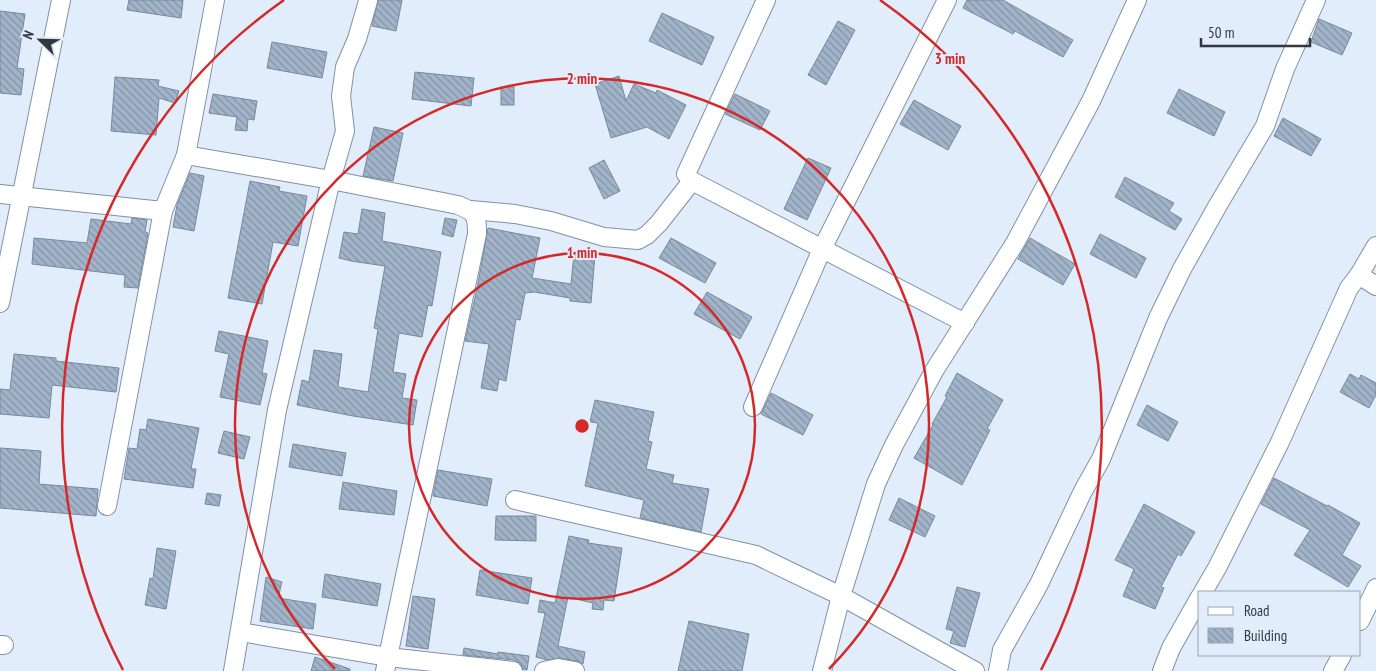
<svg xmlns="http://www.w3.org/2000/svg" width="1376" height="671" font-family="'PT Sans Narrow',sans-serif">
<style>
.building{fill:url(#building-back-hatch);stroke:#77899d}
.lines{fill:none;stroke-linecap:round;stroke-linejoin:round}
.minor-casing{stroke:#8091a6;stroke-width:20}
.minor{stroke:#fff;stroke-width:18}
.ring{fill:none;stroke:#d62828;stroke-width:2.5}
.centre{fill:#d62828;stroke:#e2edfb;stroke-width:2.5}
.ring-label{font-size:15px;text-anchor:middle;font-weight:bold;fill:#d62828;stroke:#e2edfb;stroke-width:4;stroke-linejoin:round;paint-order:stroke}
</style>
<defs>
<pattern id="building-back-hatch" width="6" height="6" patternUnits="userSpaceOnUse" patternTransform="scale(1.25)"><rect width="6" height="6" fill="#a2b4ca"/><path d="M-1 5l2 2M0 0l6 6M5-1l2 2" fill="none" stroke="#8493a5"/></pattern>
</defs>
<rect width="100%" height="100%" fill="#e2edfb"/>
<g class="building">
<path d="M129,0H183L181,18L127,10Z"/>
<path d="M378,0H402L396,31L372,26Z"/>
<path d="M967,0H1003L1073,40L1063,57L1015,31L1013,34L963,8Z"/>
<path d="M0,11L25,14L17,68L24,69L21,95L0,93Z"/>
<path d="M662,13L714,37L702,65L649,41Z"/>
<path d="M1319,19L1352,33L1342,55L1311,42Z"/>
<path d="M838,21L855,30L826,85L808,75Z"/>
<path d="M272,42L327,52L322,78L267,68Z"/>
<path d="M415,72L474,78L471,106L412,99Z"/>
<path d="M619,76L626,101L634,84L656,93L657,90L686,105L669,139L647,127L611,138L595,84Z"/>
<path d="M115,77L159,80L158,86L179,91L175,103L159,98L156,135L111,131Z"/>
<rect x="501" y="87" width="13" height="18"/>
<path d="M1179,89L1225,112L1214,136L1167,113Z"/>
<path d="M213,94L257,101L254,120L248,119L247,131L235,130L237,117L209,113Z"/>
<path d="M735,94L770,111L760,130L725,114Z"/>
<path d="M914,100L961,126L948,150L900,124Z"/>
<path d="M1283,118L1321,139L1311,156L1274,136Z"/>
<path d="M374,127L403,133L393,181L363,176Z"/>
<path d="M808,158L831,168L807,220L784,209Z"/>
<path d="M604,160L620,191L604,199L589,168Z"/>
<path d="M190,173L204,176L194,231L173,227L177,205Z"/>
<path d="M1125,177L1174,203L1169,211L1182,219L1175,230L1115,197Z"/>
<path d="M250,181L280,187L279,191L307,196L298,246L273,242L262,304L228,298Z"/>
<path d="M362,209L385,213L382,241L441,252L432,306L428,305L422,337L399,333L393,372L406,374L402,398L417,400L413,425L353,416L297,405L302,380L309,382L314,350L342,354L338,387L368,392L378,329L374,328L385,266L351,261L339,258L344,232L358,234Z"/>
<path d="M132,218L147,220L145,232L148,233L138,288L124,287L125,275L32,264L34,238L87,243L91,219L131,224Z"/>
<path d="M445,218L457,220L453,237L442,234Z"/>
<path d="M488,228L540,238L532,278L571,284L574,254L595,255L591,303L570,301V298L534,292L525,293L520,320L516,319L506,381L499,379L497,391L481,388L489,344L465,341L477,289Z"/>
<path d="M1100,234L1146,258L1136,278L1090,254Z"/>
<path d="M671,238L716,263L705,283L659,258Z"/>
<path d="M1030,238L1075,264L1063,285L1018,259Z"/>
<path d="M707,292L752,317L740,339L694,314Z"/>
<path d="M219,331L268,341L262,373L267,374L260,405L220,397L229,354L215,351Z"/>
<path d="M14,354L56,358V361L119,368L116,392L52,385L49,418L0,414V389L10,390Z"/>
<path d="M957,373L1003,400L987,429L990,430L962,485L914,458L933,425L932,424L947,397L945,396Z"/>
<path d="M1350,374L1359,379L1361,375L1376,383V395L1369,408L1340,392Z"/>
<path d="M771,393L813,415L803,435L761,414Z"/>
<path d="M595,400L654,412L648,441L652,442L646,469L674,475L672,483L709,489L701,532L640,518L644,500L585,486L598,423L590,422Z"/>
<path d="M1147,405L1178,422L1168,441L1137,425Z"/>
<path d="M148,419L199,428L191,469H196L193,488L124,479L129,448L137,449L140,429L146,430Z"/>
<path d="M224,431L250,437L244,459L218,453Z"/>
<path d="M293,444L346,453L342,476L289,467Z"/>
<path d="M0,448L41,451L39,484L98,489L96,516L0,508Z"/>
<path d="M438,470L492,479L487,506L433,496Z"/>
<path d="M1274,478L1327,506L1328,505L1360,523L1342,555L1361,566L1348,587L1294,555L1310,530L1261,504Z"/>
<path d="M343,482L397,491L394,515L339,509Z"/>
<path d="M207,493L221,495L219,506L205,504Z"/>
<path d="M899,498L935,516L925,537L889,520Z"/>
<path d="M1144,504L1195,532L1181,556L1178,554L1161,587L1164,588L1155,609L1123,596L1134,569L1115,560Z"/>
<path d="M496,516H536V541L495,540Z"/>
<path d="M569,536L589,540L588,543L622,548L614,601L604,600L603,610L592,609L593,603L568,597L558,646L585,652L583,664L577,661L560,658L547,660L536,657L545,613L538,612L540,600L555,603Z"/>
<path d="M157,548L176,551L166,609L145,605L150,578L153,579Z"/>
<path d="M480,570L532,578L528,604L476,595Z"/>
<path d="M325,574L381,584L377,606L322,597Z"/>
<path d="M266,577L282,582L278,598L316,604L313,629L260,621Z"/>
<path d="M957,587L980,593L965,647L950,643L954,631L946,629Z"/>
<path d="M413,596L435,599L428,649L406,646Z"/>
<path d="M689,621L749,634L742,671H678Z"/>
<path d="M464,648L498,654V652L529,656L527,670L523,669L520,663L514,660L463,655Z"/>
<path d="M315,657L350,669V671H311Z"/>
</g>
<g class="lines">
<g class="minor-casing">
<g id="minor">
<path d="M766,0L686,174L692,181L965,323"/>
<path d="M186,155L331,180L458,205C476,212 477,216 477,234L385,671"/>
<path d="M0,194L163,211L186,155L215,0"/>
<path d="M471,210L515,214L551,221L604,237L638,240L647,235L659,223L692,181"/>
<path d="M1359,275L1376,246"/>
<path d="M0,303L61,0"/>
<path d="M753,407L822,249L947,0"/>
<path d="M515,500L756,555L841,596L975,671"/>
<path d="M107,506L163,211"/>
<path d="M1203,592L1217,568L1280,442L1349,288L1359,275L1376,286"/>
<path d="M1360,621L1376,588"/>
<path d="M240,632L388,657L513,671"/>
<path d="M0,645H4"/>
<path d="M233,671L277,410L331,180L345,131L341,96L345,67L357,39L368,1"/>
<path d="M544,671L558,668L575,671"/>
<path d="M822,671L841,596L876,484L894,445L934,371L1015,243L1091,101L1137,0"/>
<path d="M998,671L1002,650L1039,584L1083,491L1101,459L1158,318L1182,269L1218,205L1265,126L1285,69L1316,0"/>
<path d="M1162,671L1171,648L1200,597"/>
<path d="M1333,671L1342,655"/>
</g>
</g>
<use href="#minor" class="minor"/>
</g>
<g class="ring">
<circle cx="582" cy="426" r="173"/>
<path d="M335 669A347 347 0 1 1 829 669"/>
<path d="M123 670A520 520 0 0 1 284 0M880 0A520 520 0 0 1 1041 670"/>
</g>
<circle cx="582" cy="426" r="8" class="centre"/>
<g class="ring-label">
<text x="950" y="64">3 min</text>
<text x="582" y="84">2 min</text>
<text x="582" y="258">1 min</text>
</g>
<rect x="1198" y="591" width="162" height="65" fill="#e2edfb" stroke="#9ba5b0"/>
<rect x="1208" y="607" width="25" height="8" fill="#ffffff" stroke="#9ba5b0"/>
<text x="1244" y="616" font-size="15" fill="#303840">Road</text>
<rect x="1208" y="628" width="25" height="15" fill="url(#building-back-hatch)" stroke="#9ba5b0"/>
<text x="1244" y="641" font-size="15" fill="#303840">Building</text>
<g transform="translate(40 40) rotate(293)" stroke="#e2edfb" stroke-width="4" paint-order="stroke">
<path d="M0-4L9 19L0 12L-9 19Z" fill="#303840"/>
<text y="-8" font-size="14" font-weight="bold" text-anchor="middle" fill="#303840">N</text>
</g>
<path d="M1201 38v8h109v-8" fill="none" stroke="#303840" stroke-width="2.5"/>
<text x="1208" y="38" font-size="15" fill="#303840" stroke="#e2edfb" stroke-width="4" paint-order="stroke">50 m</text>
</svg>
